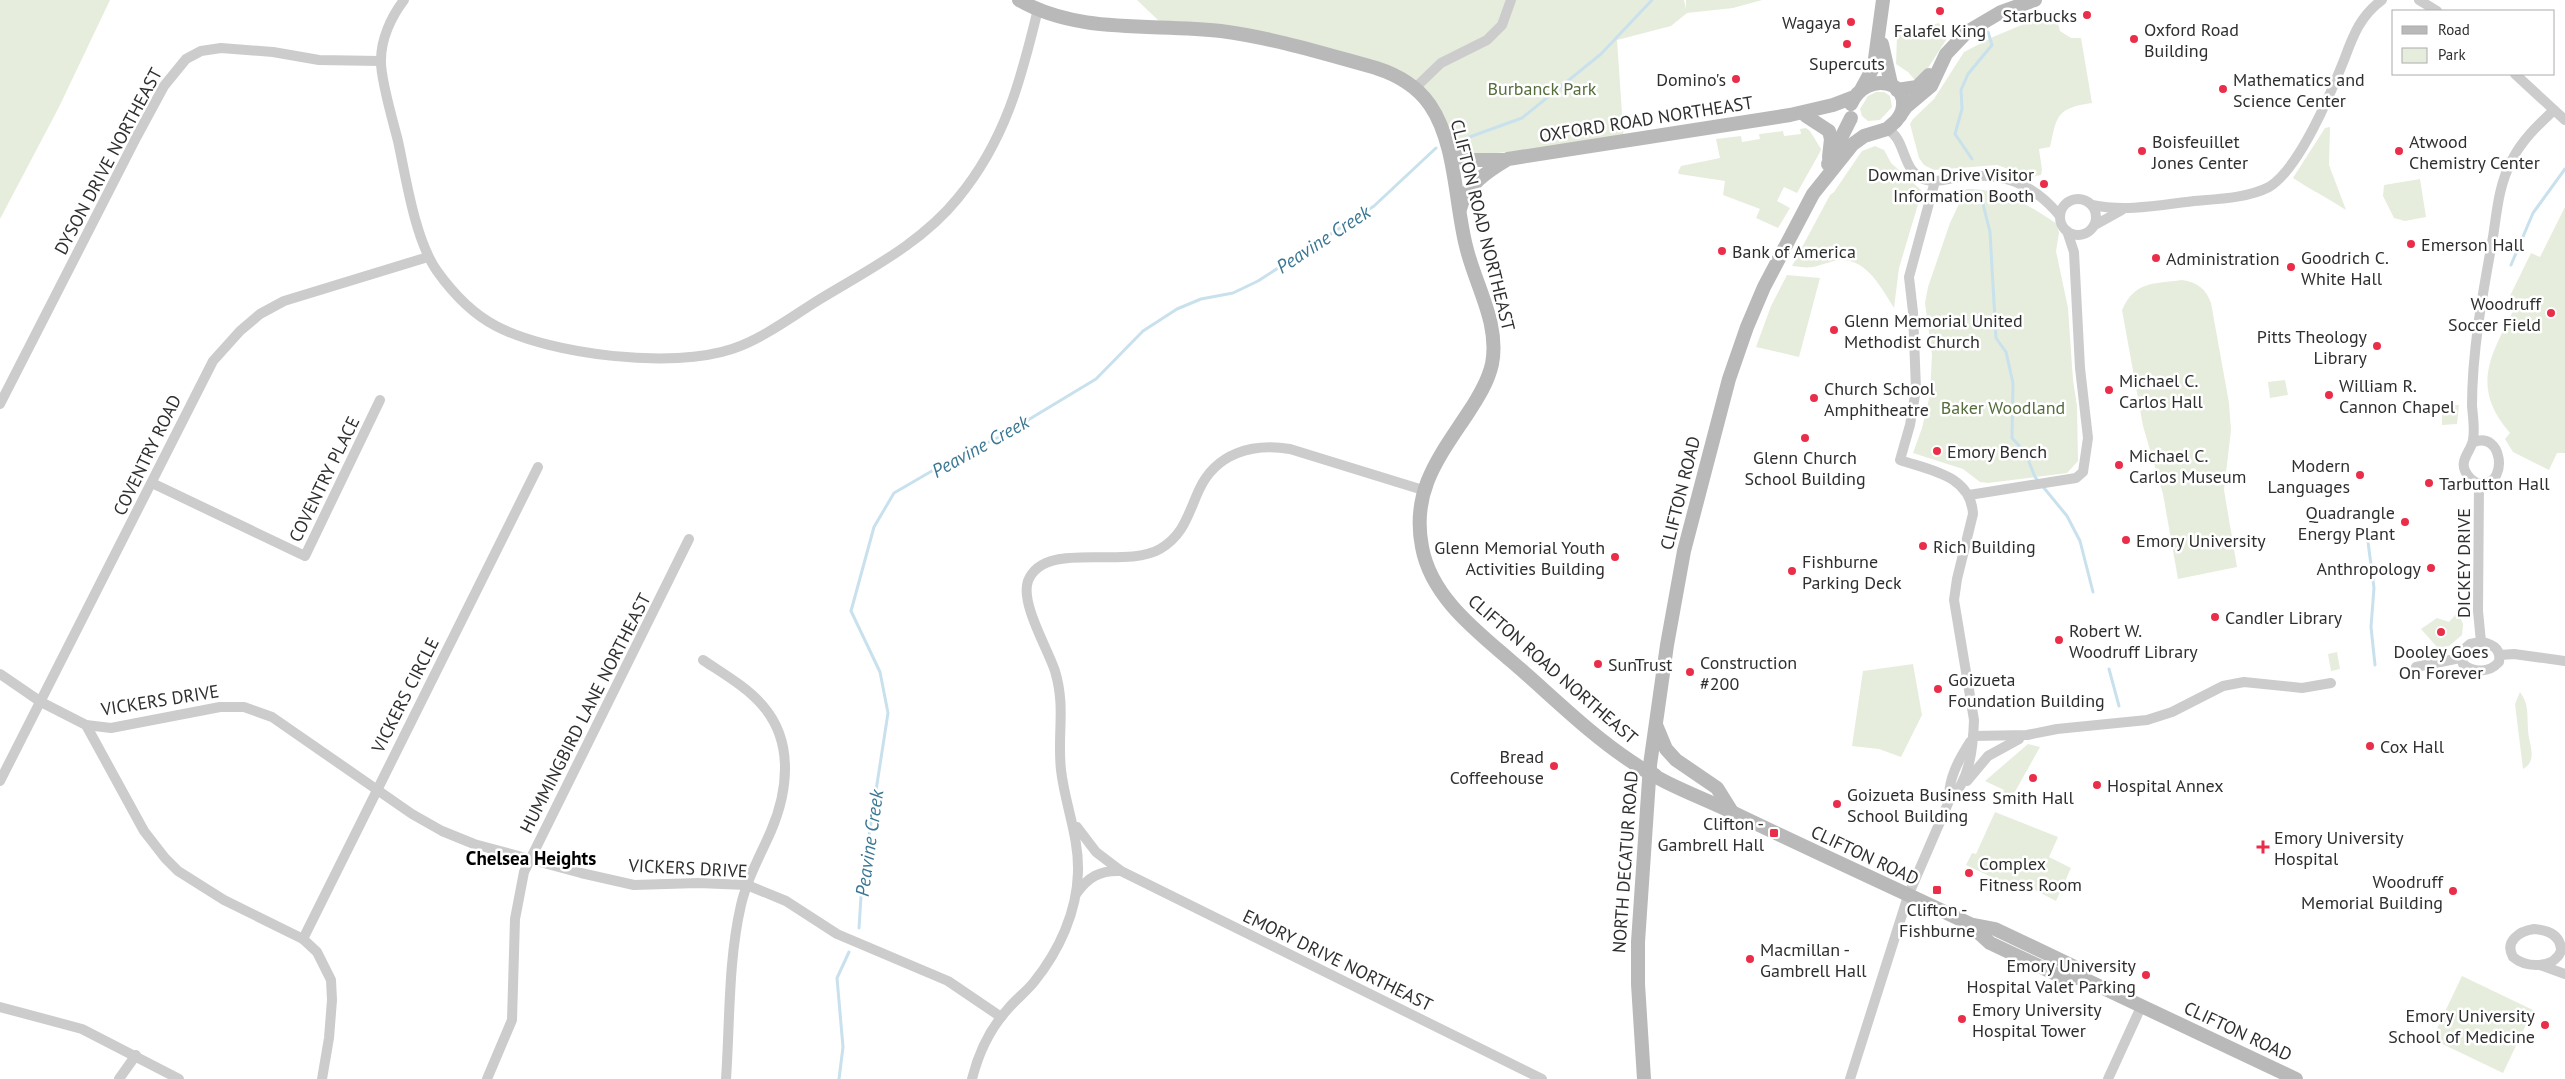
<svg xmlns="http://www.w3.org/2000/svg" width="2565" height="1079" font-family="'PT Sans',sans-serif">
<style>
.green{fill:#e6eddc}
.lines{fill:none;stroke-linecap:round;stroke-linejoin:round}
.stream{stroke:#c8e1ed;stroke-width:3}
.street{stroke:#ccc;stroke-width:10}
.secondary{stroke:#b9b9b9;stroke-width:14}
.poi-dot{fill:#ea2d49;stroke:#fff;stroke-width:2}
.labels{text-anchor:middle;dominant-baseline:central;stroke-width:5;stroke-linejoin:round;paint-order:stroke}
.poi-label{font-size:18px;fill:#2f2f2f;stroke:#fff;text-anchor:start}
.park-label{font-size:18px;fill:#556c3b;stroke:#fff}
.street-label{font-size:18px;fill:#2f2f2f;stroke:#fff}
.water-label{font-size:19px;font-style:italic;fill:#3a7793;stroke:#fff}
.neighbourhood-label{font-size:19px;font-weight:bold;fill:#000;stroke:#fff}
</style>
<rect width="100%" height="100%" fill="#fff"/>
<g class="green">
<path d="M0,0H110L59,107L0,219Z"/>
<path d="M1137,0H1684L1686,9V0H1762L1733,8L1687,13L1671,26L1617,40L1624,142L1473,155L1461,152L1426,104L1378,72L1277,39L1160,22Z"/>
<path d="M2055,11L2060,31L2071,38H2081L2092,103C2056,108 2057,116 2050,147L2039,149L2042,170L2041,175L2031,177L1997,165L1934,170L1924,165L1919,158L1910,124L1913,119L1934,99L1964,52L1993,37Z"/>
<path d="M1939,23L1948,37L1926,71L1916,81L1908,72L1896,64L1897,36Z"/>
<path d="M1876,92H1884L1890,96L1892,107L1880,120L1868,121L1862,116L1860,109L1868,96Z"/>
<path d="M2330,127L2329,165L2346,210C2328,198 2311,190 2293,178L2325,128Z"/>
<path d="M1806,128L1810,131L1821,149L1820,152L1797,193L1784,187L1777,201L1790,208L1778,228L1756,218L1760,209L1723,195L1725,181L1679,174L1678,172L1681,166L1720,158L1716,139L1741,136L1742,142L1760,139L1759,134L1783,131L1784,136L1801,134L1800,129Z"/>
<path d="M1875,146L1884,150L1891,163L1922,191L1899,268L1894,308C1881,287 1864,254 1834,261C1812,267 1815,269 1792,266L1830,195L1834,192L1862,151Z"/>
<path d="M2420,179L2426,217L2405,221L2394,218L2383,196L2384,185Z"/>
<path d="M1966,189C2001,188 2029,205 2057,224L2059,233L2056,251L2068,308L2073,380L2077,406L2078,461L2067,473L1988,483L1980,482L1963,469L1913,453L1922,428L1930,395L1932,355L1925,303L1928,287L1950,223Z"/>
<path d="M2565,207V453H2557L2549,470L2513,452L2505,439L2510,433C2469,386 2492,354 2515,307L2507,302L2531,253L2540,257Z"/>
<path d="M1787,275L1820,278L1799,357L1756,347L1771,306Z"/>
<path d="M2182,280C2197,282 2206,289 2211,303L2229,403L2231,430L2224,490L2237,567L2178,579L2163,494L2143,426L2122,310C2135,281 2153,284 2182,280Z"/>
<path d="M2285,380L2288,395L2270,398L2268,382Z"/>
<path d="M2442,405H2459L2457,424L2442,425Z"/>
<path d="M2458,612L2463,624L2462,635L2449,646L2438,648L2421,629L2437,618L2449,622Z"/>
<path d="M2337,652L2340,669L2331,671L2328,654Z"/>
<path d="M1913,664L1922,715L1901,757L1879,749L1852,746L1863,671Z"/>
<path d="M2520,692C2529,704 2527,714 2528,729C2528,743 2539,760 2523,769L2515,704Z"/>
<path d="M2028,744L2040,747L2012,797L2003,793L2004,790L1985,781Z"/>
<path d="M1995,812L2058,837L2049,857L2071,868L2056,901L2033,889L2008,885L1966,865L1972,853L1976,854Z"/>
<path d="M2462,976L2533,1010L2503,1073L2432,1039Z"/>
</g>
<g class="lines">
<g class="stream">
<path d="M1464,139L1522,118L1601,54L1652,0"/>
<path d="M1972,159L1955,134L1962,109L1961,90L1968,74L1992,45L1988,32"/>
<path d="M1980,192L1990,232L1996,338L2006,352L2013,383L2012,438L2025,452L2035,477L2067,516L2080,541L2093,592"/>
<path d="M2511,265L2533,213L2565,169"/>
<path d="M2368,542L2374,588L2371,627L2375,665"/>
<path d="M2109,669L2119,706"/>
<path d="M859,928L862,881L888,713L880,672L851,611L874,527L894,493L937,468L1005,434L1096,379L1143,331L1177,309L1201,299L1233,293L1258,281L1374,206L1436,148"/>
<path d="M839,1079L843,1047L837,978L849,952"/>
</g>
<g class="street">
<path d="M404,0C391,17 381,39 381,60C380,78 393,121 398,141C406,178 415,240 437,271C452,292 473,314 496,326C551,355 673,369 732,349C762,339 790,318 817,301C866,271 921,244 958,198C1005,141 1021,80 1038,9"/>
<path d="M2419,0L2437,11"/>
<path d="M2515,74L2565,120"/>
<path d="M1415,88L1441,63L1487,40L1502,25L1511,0"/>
<path d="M1887,129C1906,139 1901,167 1921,178C1933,184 1946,179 1959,177C2002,172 2032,182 2060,216"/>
<circle cx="2078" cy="217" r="18"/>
<path d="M2092,205C2126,212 2160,205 2194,201C2217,199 2248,198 2269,187C2299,169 2331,93 2344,60C2353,36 2360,16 2382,0"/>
<path d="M2095,225L2122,210"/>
<path d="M0,404L137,136L164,86L186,59L201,51L221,48L273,52L319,60L380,61"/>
<path d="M2474,442C2502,431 2508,481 2484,484C2479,484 2474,482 2470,478C2455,462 2471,453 2473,440C2475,430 2473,417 2472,406C2472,350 2483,292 2493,237C2497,210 2499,184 2512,160C2522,140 2537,126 2553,111"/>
<path d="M152,483L305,556L380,400"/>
<path d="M2479,484L2478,611L2481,642"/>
<path d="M1969,495L2076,478L2083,472L2088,438L2080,368L2074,252L2067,231"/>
<path d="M2481,642C2493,644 2501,649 2499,662C2489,673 2474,673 2463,664L2461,652L2470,644Z"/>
<path d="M2500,655L2514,654L2565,661"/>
<path d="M703,660C722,673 747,687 763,706C794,742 788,791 771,831C760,856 747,879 741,905C728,961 730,1022 726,1079"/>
<path d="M2416,667L2460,658"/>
<path d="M0,674L41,702L86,725L144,831L165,858L178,871L224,900L303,939L317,952L331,980L332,1000L329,1038L322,1079"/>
<path d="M86,725L111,728L220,707H244L272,717L412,814L442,831L474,844L581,873L634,885L698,883L747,885L786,901L837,934L948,981L1001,1017"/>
<path d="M1973,736L2027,735L2057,729L2147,720L2172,712L2223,686L2244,682L2302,688L2331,683"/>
<path d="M0,781L213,361L240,331L260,314L284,301L428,257"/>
<path d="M1967,781L1988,756L2019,739"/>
<path d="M1949,801C1948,779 1958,761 1970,742"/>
<path d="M1077,827L1096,852L1121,871L1542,1079"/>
<path d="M1076,894C1088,877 1100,870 1121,871"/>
<path d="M2534,929C2548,930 2561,935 2561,951C2554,969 2526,968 2513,957C2504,941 2520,931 2534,929Z"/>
<path d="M303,939L538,467"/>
<path d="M2540,965L2565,974"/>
<path d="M0,1007L82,1029L179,1079"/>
<path d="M119,1079L136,1055"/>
<path d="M487,1079L512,1020L515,919L524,872L689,539"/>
<path d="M972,1079C978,1055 990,1029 1007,1010C1015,1000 1026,992 1034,982C1059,951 1077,912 1078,872C1079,836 1065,805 1061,770C1057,734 1066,708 1055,671C1048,649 1020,603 1028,581C1044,539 1124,570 1160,549C1184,535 1188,514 1199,490C1216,453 1252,443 1290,449L1423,490"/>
<path d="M1850,1079L1908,896L1949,801C1970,780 1973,749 1974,720L1954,600L1957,579L1973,514C1971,475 1929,470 1900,460L1910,425L1916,389L1913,312L1909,277L1935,181"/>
<path d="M2108,1079L2141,1007"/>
</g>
<g class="secondary">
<path d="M1019,0C1079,35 1155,23 1221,31C1274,38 1325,54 1376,68C1398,75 1417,86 1430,105C1456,143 1455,203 1466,246C1475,285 1500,323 1492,364C1488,382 1478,398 1468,413C1439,457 1411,491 1422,547C1431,596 1474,629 1510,660C1550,694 1588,733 1632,762C1663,784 1701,797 1736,814C1813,851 1890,886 1968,923L1990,943L2064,978H2082"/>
<path d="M1882,44L1891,84"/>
<path d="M1862,88L1874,66L1883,0"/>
<path d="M1897,90L1917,87L1929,75"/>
<path d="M1851,104C1866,69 1916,81 1900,116"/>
<path d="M1806,116L1829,131L1831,139L1829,157"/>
<path d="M1447,142L1465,160H1505"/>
<path d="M1828,164L1851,118"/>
<path d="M1460,209C1466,185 1488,171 1508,159L1790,115L1833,105L1854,97"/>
<path d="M1656,725L1666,749L1676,760L1717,788L1732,812"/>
<path d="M1655,775L1649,772L1667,645L1684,551L1729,379L1747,327L1764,287L1813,194L1853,144L1864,136L1887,129L1896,121L1906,107L1931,86L1946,54L1967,32L2001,12L2035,0"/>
<path d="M1969,924L1995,929L2077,968L2082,978L2296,1079"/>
<path d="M1644,1079L1638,984V942L1650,765"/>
</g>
</g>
<g class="poi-dot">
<circle cx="1940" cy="11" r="5"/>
<circle cx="2087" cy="15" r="5"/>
<circle cx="1851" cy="22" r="5"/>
<circle cx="2134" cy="39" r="5"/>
<circle cx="1847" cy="44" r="5"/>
<circle cx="1736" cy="79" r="5"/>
<circle cx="2223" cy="89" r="5"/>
<circle cx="2142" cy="151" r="5"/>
<circle cx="2399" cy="151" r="5"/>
<circle cx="2044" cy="184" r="5"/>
<circle cx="2411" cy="244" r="5"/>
<circle cx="1722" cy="251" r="5"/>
<circle cx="2156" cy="258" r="5"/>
<circle cx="2291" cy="267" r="5"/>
<circle cx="2551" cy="313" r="5"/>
<circle cx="1834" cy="330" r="5"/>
<circle cx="2377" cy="346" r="5"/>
<circle cx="2109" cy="390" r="5"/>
<circle cx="2329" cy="395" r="5"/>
<circle cx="1814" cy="398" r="5"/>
<circle cx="1805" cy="438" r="5"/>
<circle cx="1937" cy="451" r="5"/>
<circle cx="2119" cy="465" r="5"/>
<circle cx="2360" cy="475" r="5"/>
<circle cx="2429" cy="483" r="5"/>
<circle cx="2405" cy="522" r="5"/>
<circle cx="2126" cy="540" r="5"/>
<circle cx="1923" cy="546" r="5"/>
<circle cx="1615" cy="557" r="5"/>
<circle cx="2431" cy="568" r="5"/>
<circle cx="1792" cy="571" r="5"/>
<circle cx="2215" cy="617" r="5"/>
<circle cx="2441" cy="632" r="5"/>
<circle cx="2059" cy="640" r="5"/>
<circle cx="1598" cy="664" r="5"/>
<circle cx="1690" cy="672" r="5"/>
<circle cx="1938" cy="689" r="5"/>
<circle cx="2370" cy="746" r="5"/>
<circle cx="1554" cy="766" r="5"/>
<circle cx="2033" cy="778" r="5"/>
<circle cx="2097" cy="785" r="5"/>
<circle cx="1837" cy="804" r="5"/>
<rect x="1769" y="828" width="10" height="10" rx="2.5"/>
<path d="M2260.5 839.5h5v5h5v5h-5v5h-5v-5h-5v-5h5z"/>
<circle cx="1969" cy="873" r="5"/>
<rect x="1932" y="885" width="10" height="10" rx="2.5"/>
<circle cx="2453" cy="891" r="5"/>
<circle cx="1750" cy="959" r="5"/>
<circle cx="2146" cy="975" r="5"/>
<circle cx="1962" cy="1019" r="5"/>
<circle cx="2545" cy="1025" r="5"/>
</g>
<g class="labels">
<g class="poi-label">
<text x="2077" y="15" text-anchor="end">Starbucks</text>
<text x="1841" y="22" text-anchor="end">Wagaya</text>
<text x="2144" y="29">Oxford Road<tspan x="2144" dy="21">Building</tspan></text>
<text x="1940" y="30" text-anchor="middle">Falafel King</text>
<text x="1847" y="63" text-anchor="middle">Supercuts</text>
<text x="1726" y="79" text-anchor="end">Domino's</text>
<text x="2233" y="79">Mathematics and<tspan x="2233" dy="21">Science Center</tspan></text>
<text x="2152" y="141">Boisfeuillet<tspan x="2152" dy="21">Jones Center</tspan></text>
<text x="2409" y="141">Atwood<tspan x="2409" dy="21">Chemistry Center</tspan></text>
<text x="2034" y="174" text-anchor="end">Dowman Drive Visitor<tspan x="2034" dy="21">Information Booth</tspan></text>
<text x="2421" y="244">Emerson Hall</text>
<text x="1732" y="251">Bank of America</text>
<text x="2301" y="257">Goodrich C.<tspan x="2301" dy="21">White Hall</tspan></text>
<text x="2166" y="258">Administration</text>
<text x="2541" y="303" text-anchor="end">Woodruff<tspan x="2541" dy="21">Soccer Field</tspan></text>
<text x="1844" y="320">Glenn Memorial United<tspan x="1844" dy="21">Methodist Church</tspan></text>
<text x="2367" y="336" text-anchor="end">Pitts Theology<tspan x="2367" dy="21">Library</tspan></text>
<text x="2119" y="380">Michael C.<tspan x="2119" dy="21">Carlos Hall</tspan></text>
<text x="2339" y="385">William R.<tspan x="2339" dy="21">Cannon Chapel</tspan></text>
<text x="1824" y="388">Church School<tspan x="1824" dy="21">Amphitheatre</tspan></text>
<text x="1947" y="451">Emory Bench</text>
<text x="2129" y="455">Michael C.<tspan x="2129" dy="21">Carlos Museum</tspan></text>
<text x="1805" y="457" text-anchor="middle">Glenn Church<tspan x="1805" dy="21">School Building</tspan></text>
<text x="2350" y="465" text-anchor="end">Modern<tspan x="2350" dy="21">Languages</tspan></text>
<text x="2439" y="483">Tarbutton Hall</text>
<text x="2395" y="512" text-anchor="end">Quadrangle<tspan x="2395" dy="21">Energy Plant</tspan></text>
<text x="2136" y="540">Emory University</text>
<text x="1933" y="546">Rich Building</text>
<text x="1605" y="547" text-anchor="end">Glenn Memorial Youth<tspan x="1605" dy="21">Activities Building</tspan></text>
<text x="1802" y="561">Fishburne<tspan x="1802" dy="21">Parking Deck</tspan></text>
<text x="2421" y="568" text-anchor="end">Anthropology</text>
<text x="2225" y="617">Candler Library</text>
<text x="2069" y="630">Robert W.<tspan x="2069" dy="21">Woodruff Library</tspan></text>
<text x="2441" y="651" text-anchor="middle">Dooley Goes<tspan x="2441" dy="21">On Forever</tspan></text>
<text x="1700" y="662">Construction<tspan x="1700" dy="21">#200</tspan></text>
<text x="1608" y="664">SunTrust</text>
<text x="1948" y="679">Goizueta<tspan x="1948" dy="21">Foundation Building</tspan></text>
<text x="2380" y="746">Cox Hall</text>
<text x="1544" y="756" text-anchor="end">Bread<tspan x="1544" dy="21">Coffeehouse</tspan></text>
<text x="2107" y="785">Hospital Annex</text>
<text x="1847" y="794">Goizueta Business<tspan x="1847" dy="21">School Building</tspan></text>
<text x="2033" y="797" text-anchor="middle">Smith Hall</text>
<text x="1764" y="823" text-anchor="end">Clifton -<tspan x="1764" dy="21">Gambrell Hall</tspan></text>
<text x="2274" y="837">Emory University<tspan x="2274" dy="21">Hospital</tspan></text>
<text x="1979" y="863">Complex<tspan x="1979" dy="21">Fitness Room</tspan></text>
<text x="2443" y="881" text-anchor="end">Woodruff<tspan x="2443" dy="21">Memorial Building</tspan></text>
<text x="1937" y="909" text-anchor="middle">Clifton -<tspan x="1937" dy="21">Fishburne</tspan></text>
<text x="1760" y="949">Macmillan -<tspan x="1760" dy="21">Gambrell Hall</tspan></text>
<text x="2136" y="965" text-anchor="end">Emory University<tspan x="2136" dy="21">Hospital Valet Parking</tspan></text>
<text x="1972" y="1009">Emory University<tspan x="1972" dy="21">Hospital Tower</tspan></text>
<text x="2535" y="1015" text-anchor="end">Emory University<tspan x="2535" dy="21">School of Medicine</tspan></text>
</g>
<g class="park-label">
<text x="1542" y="88">Burbanck Park</text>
<text x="2003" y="407">Baker Woodland</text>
</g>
<g class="street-label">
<text transform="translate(1646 119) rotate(-9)">OXFORD ROAD NORTHEAST</text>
<text transform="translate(108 161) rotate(-62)">DYSON DRIVE NORTHEAST</text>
<text transform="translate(1483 225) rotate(76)">CLIFTON ROAD NORTHEAST</text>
<text transform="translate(147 455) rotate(-64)">COVENTRY ROAD</text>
<text transform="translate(324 479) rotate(-64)">COVENTRY PLACE</text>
<text transform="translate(1680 493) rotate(-76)">CLIFTON ROAD</text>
<text transform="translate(2463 563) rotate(-90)">DICKEY DRIVE</text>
<text transform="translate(1553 669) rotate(41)">CLIFTON ROAD NORTHEAST</text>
<text transform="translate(405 695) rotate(-63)">VICKERS CIRCLE</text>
<text transform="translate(160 700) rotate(-9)">VICKERS DRIVE</text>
<text transform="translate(585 713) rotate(-63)">HUMMINGBIRD LANE NORTHEAST</text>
<text transform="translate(1865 855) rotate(25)">CLIFTON ROAD</text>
<text transform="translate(1625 862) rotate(-86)">NORTH DECATUR ROAD</text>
<text transform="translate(688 868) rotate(3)">VICKERS DRIVE</text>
<text transform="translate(1338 960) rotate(26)">EMORY DRIVE NORTHEAST</text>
<text transform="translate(2238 1031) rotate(25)">CLIFTON ROAD</text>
</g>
<g class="water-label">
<text transform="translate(1323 239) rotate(-33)">Peavine Creek</text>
<text transform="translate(980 446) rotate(-29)">Peavine Creek</text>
<text transform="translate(869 843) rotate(-82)">Peavine Creek</text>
</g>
<g class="neighbourhood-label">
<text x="531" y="858">Chelsea Heights</text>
</g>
</g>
<rect x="2392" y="10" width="162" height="65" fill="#ffffff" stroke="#acacac"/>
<rect x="2402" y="26" width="25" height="8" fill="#b9b9b9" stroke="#acacac"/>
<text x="2438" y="35" font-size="15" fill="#2f2f2f">Road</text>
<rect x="2402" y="48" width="25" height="15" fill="#e6eddc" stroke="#acacac"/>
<text x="2438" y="60" font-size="15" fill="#2f2f2f">Park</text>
</svg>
